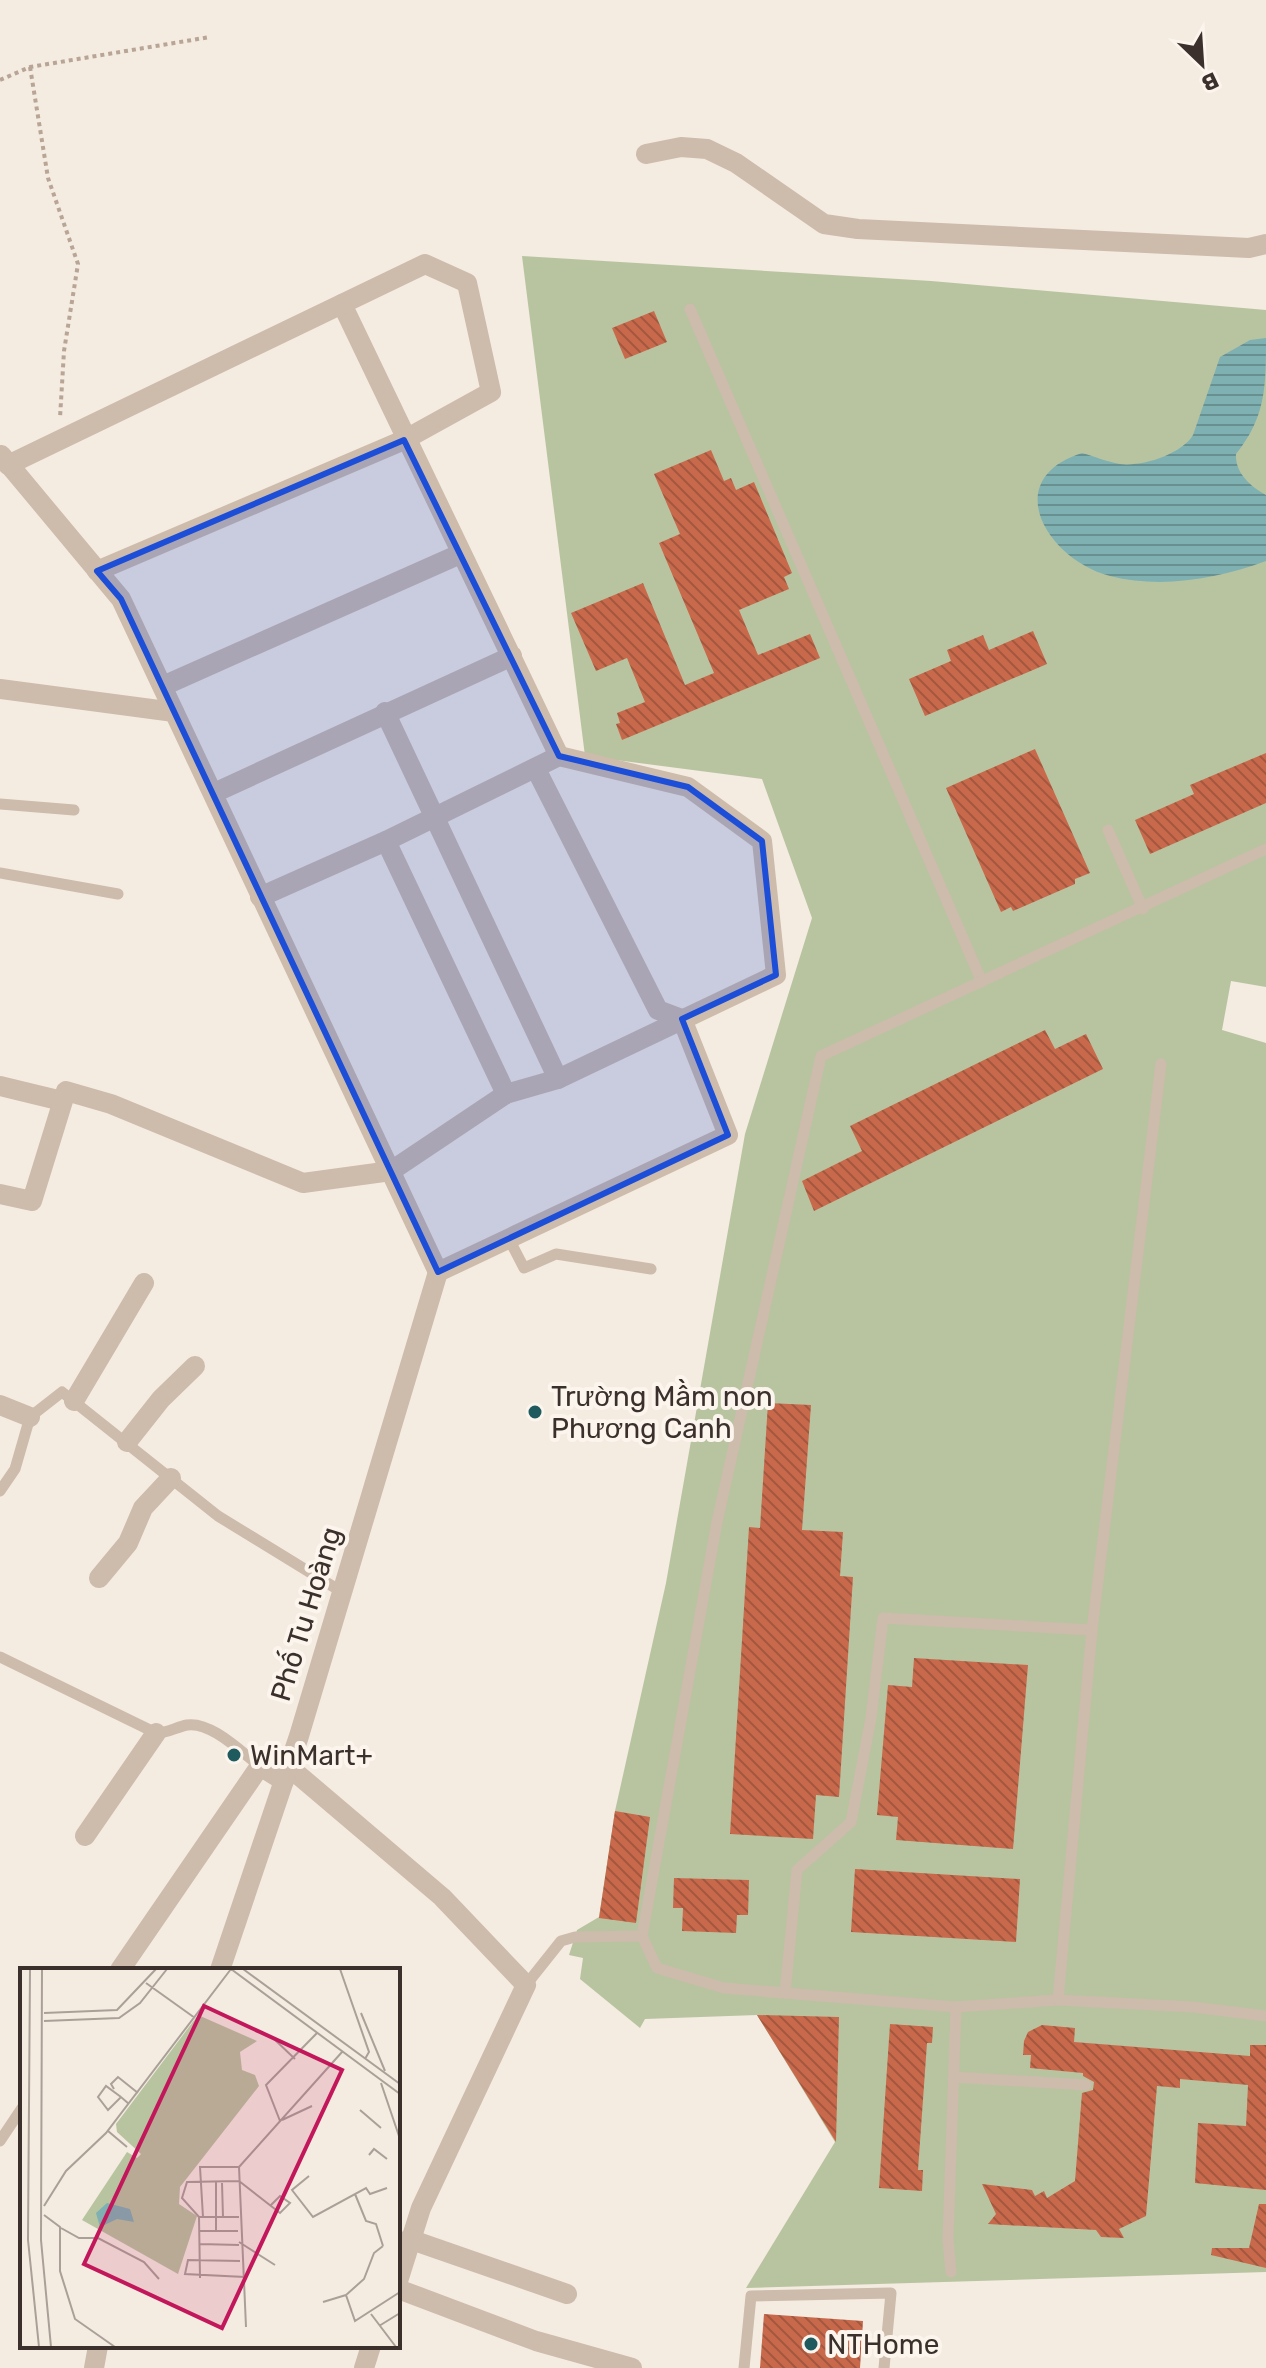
<svg xmlns="http://www.w3.org/2000/svg" width="1266" height="2368" font-family="Rubik,sans-serif">
<style>
.pitch{fill:#b8c4a0}
.water{fill:url(#water-rules)}
.building{fill:url(#building-back-hatch)}
.lines{fill:none;stroke-linecap:round;stroke-linejoin:round}
.path{stroke:#b9a596;stroke-width:4;stroke-dasharray:4 4;stroke-linecap:butt}
.lane{stroke:#cdbbac;stroke-width:11}
.street{stroke:#cdbbac;stroke-width:20}
.marked{fill:#1d4ed8;fill-opacity:0.2;stroke:#1d4ed8;stroke-width:6;stroke-linejoin:round}
.poi-dot{fill:#1f5a5e;stroke:#fbf5ee;stroke-width:3}
.labels{text-anchor:middle;dominant-baseline:central;stroke-width:8;stroke-linejoin:round;paint-order:stroke}
.poi-label{font-size:28px;fill:#3b302b;stroke:#fbf5ee;text-anchor:start}
.street-label{font-size:28px;fill:#3b302b;stroke:#fbf5ee}
.inset-road{fill:none;stroke:#aaa098;stroke-width:2}
.view{fill:#c2185b;fill-opacity:0.15;stroke:#c2185b;stroke-width:4}
.inset-edge{fill:none;stroke:#3b302b;stroke-width:4}
</style>
<defs>
<pattern id="water-rules" width="6" height="5" patternUnits="userSpaceOnUse" patternTransform="scale(2)"><rect width="6" height="5" fill="#7fb0b2"/><path d="M0 2.5h6" fill="none" stroke="#699091"/></pattern>
<pattern id="building-back-hatch" width="6" height="6" patternUnits="userSpaceOnUse" patternTransform="scale(2)"><rect width="6" height="6" fill="#c8694b"/><path d="M-1 5l2 2M0 0l6 6M5-1l2 2" fill="none" stroke="#a4573f"/></pattern>
</defs>
<rect width="100%" height="100%" fill="#f4ebe1"/>
<path class="pitch" d="M522,256L931,281L1266,310V987L1231,981L1222,1030L1266,1043V2272L746,2288L835,2142L757,2015L645,2019L640,2028L580,1979L583,1958L569,1955L577,1930L599,1917L615,1811L666,1583L745,1134L812,918L762,779L585,756Z"/>
<path class="water" d="M1266,338C1266,386 1266,417 1236,454C1235,473 1250,486 1266,495V561C1217,579 1161,589 1110,576C1048,560 998,480 1082,453C1094,456 1107,462 1120,464C1142,467 1182,454 1193,435L1220,357L1250,340Z"/>
<g class="building">
<path d="M654,311L667,342L625,359L612,328Z"/>
<path d="M711,450L724,481L731,478L736,490L754,482L792,573L784,577L789,589L739,610L758,655L810,634L820,658L622,740L616,724L620,723L617,713L645,702L627,658L596,671L571,613L643,583L685,685L714,673L659,543L680,534L654,474Z"/>
<path d="M1033,631L1047,664L925,716L909,679L951,661L947,650L983,635L989,650Z"/>
<path d="M1035,749L1090,873L1075,879V884L1013,911L1011,907L1001,912L946,788Z"/>
<path d="M1266,753V803L1150,854L1135,820L1194,794L1190,785Z"/>
<path d="M1045,1030L1055,1049L1086,1034L1103,1069L814,1211L802,1181L862,1151L850,1126Z"/>
<path d="M768,1403L811,1405L802,1530L843,1532L840,1576L853,1577L839,1797L816,1795L813,1839L730,1834L749,1527L760,1528Z"/>
<path d="M914,1658L1028,1665L1013,1849L896,1840L898,1817L877,1815L888,1685L912,1687Z"/>
<path d="M615,1811L650,1817L636,1923L599,1918Z"/>
<path d="M855,1869L1020,1879L1016,1942L851,1932Z"/>
<path d="M674,1878L749,1880L748,1915H737L736,1933L682,1931L683,1908H673Z"/>
<path d="M757,2015L839,2017L836,2142Z"/>
<path d="M890,2024L933,2027L932,2043H927L918,2170H923L922,2191L879,2188Z"/>
<path d="M1042,2025L1075,2028L1074,2042L1250,2056V2045H1266V2190L1195,2183L1198,2123L1246,2126L1248,2085L1180,2079V2088L1157,2086L1146,2216L1119,2229L1124,2238L1101,2237L1096,2230L988,2224L996,2214L982,2184L1032,2190L1035,2196L1044,2191L1047,2198L1075,2181L1082,2093L1093,2090L1094,2082L1083,2076V2073L1030,2068L1031,2055H1023L1024,2041L1028,2032Z"/>
<path d="M1259,2204H1266V2268L1211,2255L1212,2248H1249Z"/>
<path d="M764,2314L863,2321L860,2368H760Z"/>
</g>
<g class="lines">
<g class="path">
<path d="M30,67L48,178L78,264L64,351L60,418"/>
<path d="M0,80L30,67L210,37"/>
</g>
<g class="lane">
<path d="M690,309L982,982"/>
<path d="M0,804L74,810"/>
<path d="M1108,830L1143,909"/>
<path d="M0,873L118,894"/>
<path d="M509,1239L524,1268L556,1254L651,1269"/>
<path d="M0,1491L15,1469L30,1417L62,1392L218,1516L342,1592"/>
<path d="M0,1657L156,1733C169,1733 176,1727 187,1725C211,1721 242,1753 260,1766"/>
<path d="M642,1936L717,1522L821,1056L1266,849"/>
<path d="M526,1985L561,1941L575,1937L642,1936L657,1968L724,1988L956,2007L1058,2000L1193,2007L1266,2016"/>
<path d="M785,1993L797,1870L851,1822L871,1718L883,1618L1092,1630"/>
<path d="M1058,2000L1092,1630L1161,1064"/>
<path d="M953,2077L1086,2085"/>
<path d="M0,2141L22,2108"/>
<path d="M951,2272L948,2239L956,2007"/>
<path d="M744,2368L751,2296L891,2293L884,2368"/>
</g>
<g class="street">
<path d="M646,154L681,147L707,149L736,163L824,224L858,229L1249,248L1266,244"/>
<path d="M342,304L559,756"/>
<path d="M1,455L121,599L438,1272"/>
<path d="M8,465L425,264L467,283L491,392L404,440L97,571"/>
<path d="M163,686L460,554"/>
<path d="M0,689L174,712"/>
<path d="M385,712L558,1079"/>
<path d="M214,793L512,656"/>
<path d="M386,841L506,1094"/>
<path d="M0,1086L62,1101"/>
<path d="M0,1194L32,1201L66,1091L111,1104L303,1183L391,1171L506,1094L558,1079L776,975L762,841L688,787L559,756L386,841L260,897"/>
<path d="M438,1272L728,1135L682,1019L658,1010L536,769"/>
<path d="M74,1401L144,1283"/>
<path d="M0,1405L30,1417"/>
<path d="M127,1442L161,1399L195,1366"/>
<path d="M99,1578L128,1543L143,1508L171,1478"/>
<path d="M289,1767L442,1897L526,1985L421,2208L398,2281"/>
<path d="M85,1836L156,1733"/>
<path d="M120,1970L260,1766L284,1781"/>
<path d="M220,1970L299,1736L438,1272"/>
<path d="M409,2239L567,2294"/>
<path d="M398,2289L536,2341L632,2368"/>
<path d="M94,2368L98,2346"/>
<path d="M364,2368L371,2346"/>
</g>
</g>
<path class="marked" d="M404,440L559,756L688,787L762,841L776,975L682,1019L728,1135L438,1272L121,599L97,571Z"/>
<g class="poi-dot">
<circle cx="535" cy="1412" r="8"/>
<circle cx="234" cy="1755" r="8"/>
<circle cx="811" cy="2344" r="8"/>
</g>
<g class="labels">
<g class="poi-label">
<text x="551" y="1396">Trường Mầm non<tspan x="551" dy="32">Phương Canh</tspan></text>
<text x="250" y="1755">WinMart+</text>
<text x="827" y="2344">NTHome</text>
</g>
<g class="street-label">
<text transform="translate(306 1614) rotate(-73)">Phố Tu Hoàng</text>
</g>
</g>
<g transform="translate(20 1968)">
<rect width="380" height="380" fill="#f4ebe1"/>
<path d="M178,47L237,73L220,84L222,102L235,107L239,118L160,219L159,236L177,248L158,306L62,252L107,184L117,190L121,186L97,164L96,156Z" fill="#b8c4a0"/>
<path d="M87,235L110,241L114,254L97,251L80,259L76,245Z" fill="#7fb0b2"/>
<path class="inset-road" d="M10,1L8,272L19,379M22,1L21,272L31,379M211,1L380,126M223,1L380,116M320,1L349,84L345,91M126,15L175,50M24,45L97,42L136,1M341,45L365,103M24,53L99,50L120,35L147,1M253,70L275,91M361,115L380,171M94,121L91,116L98,109L118,125M101,129L86,118L78,129L88,142L101,129L109,136M340,142L361,160M262,152L292,138M260,153L246,117L297,65M88,163L107,179M349,187L354,181L367,191M219,199L226,359M219,199L322,84M289,208L272,222L293,249L346,220L350,226L367,220M196,214V263M202,215L203,249M335,226L346,253L356,256L363,278M24,238L46,203L86,165L211,1M24,247L40,259V303L55,351L95,379M179,249L180,310M183,249L180,199H219M219,249H179L162,230L167,214L219,213L260,245L270,235L260,228L251,237M41,260L59,270H78L124,294L139,311M179,263H218M219,274L255,297M180,276L219,277M363,278L354,285L344,311L326,327L335,353L380,324M220,293L168,292L165,306L225,309M303,334L326,327M351,346L376,379M359,358L380,345"/>
<path class="view" d="M184,38L322,102L202,360L64,296Z"/>
<rect width="380" height="380" class="inset-edge"/>
</g>
<g transform="translate(1202 64) rotate(155)" stroke="#fbf5ee" stroke-width="6" paint-order="stroke">
<path d="M0-6L14 30L0 20L-14 30Z" fill="#3b302b"/>
<text y="-12" font-size="22" font-weight="bold" text-anchor="middle" fill="#3b302b">B</text>
</g>
</svg>
